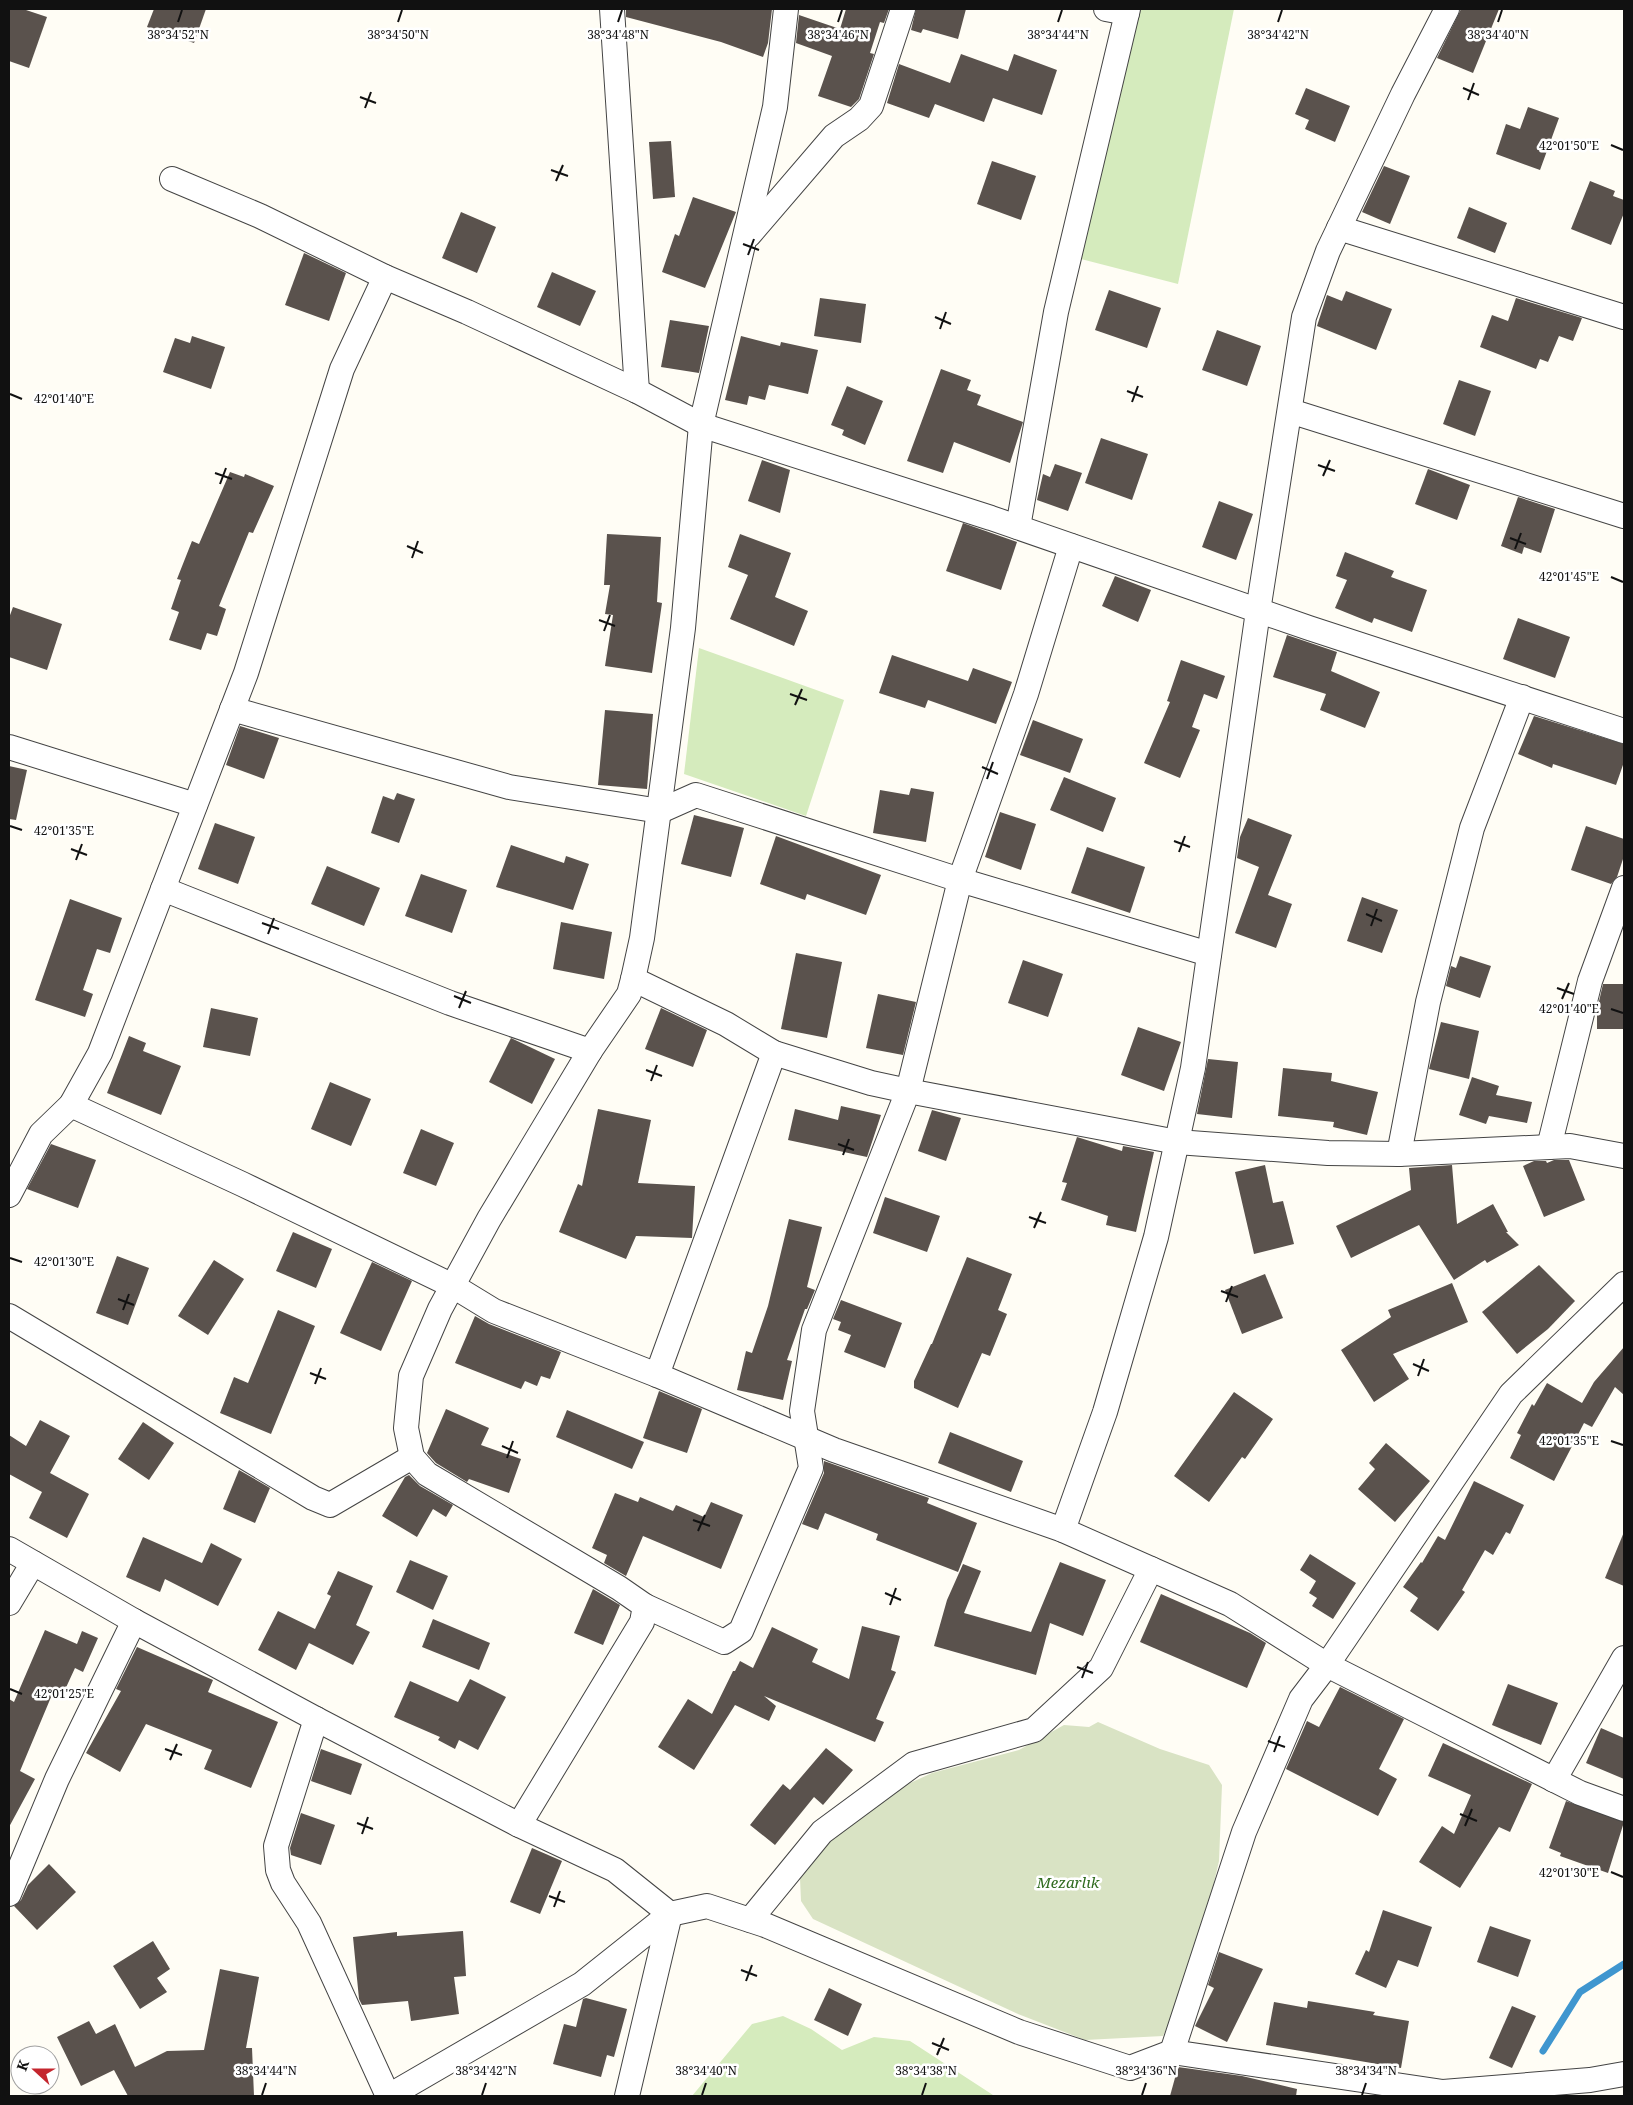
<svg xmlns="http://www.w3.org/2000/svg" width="1633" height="2105" font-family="'Noto Serif',serif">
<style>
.green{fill:#d5ebbd}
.cemetery{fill:#d9e3c4}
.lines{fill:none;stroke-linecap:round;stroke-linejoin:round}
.stream{stroke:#3f96cf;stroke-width:7}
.building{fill:#5a524d}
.minor-casing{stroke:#444;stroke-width:26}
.minor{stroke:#fff;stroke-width:24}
.ticks{fill:none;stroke:#111;stroke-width:2}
.labels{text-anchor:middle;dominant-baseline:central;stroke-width:5;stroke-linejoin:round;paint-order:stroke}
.park-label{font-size:15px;font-style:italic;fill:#2f6b1f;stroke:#fff}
.ticks-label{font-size:12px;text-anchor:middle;fill:#111;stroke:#fff;stroke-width:5;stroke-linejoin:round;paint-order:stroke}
</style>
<rect width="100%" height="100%" fill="#fffdf5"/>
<g class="green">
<path d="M1139,9H1234L1178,284L1081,259Z"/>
<path d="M699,648L844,700L806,816L684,774Z"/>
<path d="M783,2016L811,2029L842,2050L874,2037L910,2041L993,2095L692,2096L752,2024Z"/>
</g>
<path class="cemetery" d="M1098,1722L1160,1749L1209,1765L1222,1785L1219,1861L1194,1969L1163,2036L1085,2040L1018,2014L813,1919L801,1901L800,1878L835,1834L873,1800L932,1773L1019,1750L1064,1725L1089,1727Z"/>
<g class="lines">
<path class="stream" d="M1543,2051L1580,1992L1624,1964"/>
</g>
<g class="building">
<path d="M9,9H23L47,17L29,68L9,61Z"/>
<path d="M154,9H206L194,43L147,27Z"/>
<path d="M626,9H772L768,43L763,57L721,42L626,17Z"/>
<path d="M846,9H889L884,23L880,22L870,53L874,54L859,99L851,107L818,96L832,56L796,43L799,15L840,29Z"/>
<path d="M916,9H966L958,39L923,29L921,33L911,30Z"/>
<path d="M1461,9H1499L1473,73L1437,58Z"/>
<path d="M961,54L1008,71L1014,54L1057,70L1042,115L993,98L984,122L935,104L929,118L887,103L899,64L950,83Z"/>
<path d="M1306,88L1350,106L1335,142L1305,129L1309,120L1295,114Z"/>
<path d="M1528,107L1559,118L1540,170L1496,154L1506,124L1520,129Z"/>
<path d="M671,141L675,197L653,199L649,142Z"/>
<path d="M992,161L1036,176L1021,220L977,204Z"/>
<path d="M1384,166L1410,176L1390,224L1362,212Z"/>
<path d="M1590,181L1615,191L1613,196L1624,200V213L1611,245L1571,229Z"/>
<path d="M693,197L736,212L705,288L662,272L675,234L679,236Z"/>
<path d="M1469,207L1507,223L1495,253L1457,238Z"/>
<path d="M461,212L496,227L477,273L442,258Z"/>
<path d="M304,253L346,273L329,321L285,305Z"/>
<path d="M552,272L596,291L580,326L537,307Z"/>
<path d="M1109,290L1161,308L1147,348L1095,330Z"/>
<path d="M1346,291L1392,309L1376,350L1317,326L1327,295L1342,301Z"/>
<path d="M820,298L866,304L861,343L814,336Z"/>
<path d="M1516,298L1582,318L1573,341L1559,336L1548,362L1540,359L1536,369L1480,347L1492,315L1508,321Z"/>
<path d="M670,320L709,326L699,373L661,367Z"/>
<path d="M1217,330L1261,346L1247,386L1202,370Z"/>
<path d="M192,336L225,347L211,389L163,372L175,338L190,343Z"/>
<path d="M741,336L780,346L781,342L818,350L808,394L769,385L765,400L749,396L747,405L725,400Z"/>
<path d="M941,369L971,380L967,390L981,395L977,405L1023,422L1010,463L954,442L943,473L907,461Z"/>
<path d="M1459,380L1491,391L1475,436L1443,424Z"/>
<path d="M847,386L883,401L865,445L842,435L844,430L831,425Z"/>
<path d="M1101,438L1148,454L1132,500L1085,483Z"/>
<path d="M762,460L790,470L780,513L748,501Z"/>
<path d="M1055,464L1082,473L1068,511L1037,500L1043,474L1050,477Z"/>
<path d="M1428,469L1470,485L1457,520L1415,504Z"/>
<path d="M230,472L244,477L245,474L274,486L253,533L249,532L219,606L226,609L217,636L207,633L201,650L169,640L179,612L171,609L181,580L177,579L192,541L199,544Z"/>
<path d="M1518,497L1555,509L1541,553L1524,547L1522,554L1501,546Z"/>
<path d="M1219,501L1253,514L1236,560L1202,547Z"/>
<path d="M963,523L1017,542L1001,590L946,571Z"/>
<path d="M607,534L661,537L657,602L662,603L652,673L605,666L613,615L605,614L610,585H604Z"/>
<path d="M740,534L791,553L775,597L808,611L794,646L730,619L748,575L728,567Z"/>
<path d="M1345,552L1394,571L1391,577L1427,590L1412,632L1374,618L1372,623L1335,608L1347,580L1336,576Z"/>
<path d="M1115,576L1151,590L1138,622L1102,606Z"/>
<path d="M13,607L62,624L47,670L9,657V618Z"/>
<path d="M1518,618L1570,637L1555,678L1503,659Z"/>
<path d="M1287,635L1337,652L1331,671L1380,692L1365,728L1320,710L1326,694L1273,677Z"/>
<path d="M892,655L968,681L973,668L1012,682L996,724L928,700L925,708L879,693Z"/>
<path d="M1181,660L1225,676L1217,699L1204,694L1192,727L1200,730L1180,778L1144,763L1170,702L1167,701Z"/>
<path d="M605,710L653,714L647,789L598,785Z"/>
<path d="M1534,716L1624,744V762L1616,785L1553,764L1552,768L1518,754Z"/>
<path d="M1033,720L1083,739L1070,773L1020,755Z"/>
<path d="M240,726L279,738L264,779L226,765Z"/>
<path d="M9,766L27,770L16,820L9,819Z"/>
<path d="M1064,777L1116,798L1103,832L1050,810Z"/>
<path d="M911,788L934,792L926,842L873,833L880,790L909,795Z"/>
<path d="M397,793L415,799L399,843L371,833L383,796L394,800Z"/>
<path d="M1000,812L1036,824L1021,870L985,857Z"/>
<path d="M694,815L744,828L731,877L681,864Z"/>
<path d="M1248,818L1292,835L1268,895L1292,904L1276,948L1235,933L1259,867L1237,858L1240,837Z"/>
<path d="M215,823L255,837L238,884L198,869Z"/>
<path d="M1586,826L1624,839V856L1617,877L1611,884L1571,870Z"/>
<path d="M776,836L881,875L866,915L807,894L805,900L760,884Z"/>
<path d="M511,845L564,863L566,856L589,864L573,910L496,887Z"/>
<path d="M1087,847L1145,867L1130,913L1071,893Z"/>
<path d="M327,866L380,888L364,926L311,904Z"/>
<path d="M421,874L467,890L452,933L405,916Z"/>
<path d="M1362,897L1398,910L1382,953L1347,941Z"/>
<path d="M70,899L122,918L110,953L97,949L83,990L93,994L85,1017L35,1000Z"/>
<path d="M561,922L612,932L604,979L553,969Z"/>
<path d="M796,953L842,962L827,1038L781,1029Z"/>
<path d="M1460,956L1491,966L1480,998L1446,986L1451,966L1456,968Z"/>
<path d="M1023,960L1063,974L1048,1017L1008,1003Z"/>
<path d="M1603,984H1624V1029H1597V1010Z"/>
<path d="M878,994L916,1002L903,1055L866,1048Z"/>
<path d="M211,1008L258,1018L250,1056L203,1047Z"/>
<path d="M661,1008L707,1030L693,1067L645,1049Z"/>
<path d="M1441,1022L1479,1031L1469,1079L1429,1069Z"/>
<path d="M1138,1027L1181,1042L1164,1091L1121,1075Z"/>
<path d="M129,1036L146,1043L143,1051L181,1066L161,1115L107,1093Z"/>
<path d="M511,1038L555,1059L532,1104L489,1082Z"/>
<path d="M1208,1059L1238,1062L1232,1118L1197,1114Z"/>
<path d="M1283,1068L1332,1073L1331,1081L1378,1092L1367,1135L1333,1127L1334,1122L1278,1116Z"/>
<path d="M1472,1077L1499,1086L1496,1095L1532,1102L1527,1123L1489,1116L1486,1124L1459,1115Z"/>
<path d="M330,1082L371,1099L351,1146L311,1129Z"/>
<path d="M841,1106L881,1115L867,1157L788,1140L795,1109L838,1120Z"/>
<path d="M598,1109L651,1120L638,1183L695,1186L692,1238L636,1236L626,1259L559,1232L578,1184L582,1186Z"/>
<path d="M932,1110L961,1118L946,1161L918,1151Z"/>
<path d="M421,1129L454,1143L436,1186L403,1173Z"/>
<path d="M1077,1137L1122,1151L1123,1146L1154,1152L1136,1232L1106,1225L1108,1216L1061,1200L1067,1183L1062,1182Z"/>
<path d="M51,1144L96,1160L78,1208L27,1189Z"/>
<path d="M1554,1160H1569L1585,1200L1544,1217L1523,1166L1534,1161H1546L1547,1163Z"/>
<path d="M1265,1165L1273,1203L1283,1201L1294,1244L1254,1254L1235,1172Z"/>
<path d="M1452,1165L1457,1224L1493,1204L1508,1232H1506L1519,1245L1487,1263L1485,1260L1454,1280L1419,1225L1351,1258L1336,1226L1411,1190L1409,1168Z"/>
<path d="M885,1197L940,1216L927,1252L873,1233Z"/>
<path d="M789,1219L822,1227L807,1287L815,1290L807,1309H805L787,1360L792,1361L783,1400L737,1390L746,1351L752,1353L768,1306Z"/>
<path d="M293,1232L332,1249L316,1288L276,1271Z"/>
<path d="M117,1256L149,1268L128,1325L96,1313Z"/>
<path d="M967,1257L1012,1274L998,1310L1007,1314L990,1356L982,1353L958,1408L914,1388V1381L931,1344H932Z"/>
<path d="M214,1260L244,1279L208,1335L178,1316Z"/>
<path d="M372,1262L412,1281L381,1351L340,1333Z"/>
<path d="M1539,1265L1575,1301L1548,1329L1517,1354L1482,1312Z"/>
<path d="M1265,1274L1283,1318L1242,1334L1225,1290Z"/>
<path d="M1452,1283L1468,1322L1393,1354L1409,1379L1374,1402L1341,1350L1391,1317L1388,1310Z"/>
<path d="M841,1300L902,1323L885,1368L844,1352L851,1335L838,1330L841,1322L833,1319Z"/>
<path d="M278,1310L315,1326L271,1434L220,1413L234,1377L248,1383Z"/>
<path d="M475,1316L489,1324L561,1352L550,1379L541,1376L537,1386L525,1381L521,1389L455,1363Z"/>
<path d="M1624,1347V1395L1615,1387L1592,1427L1584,1423L1554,1481L1510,1458L1521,1435L1517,1433L1532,1404L1534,1406L1547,1383L1582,1403L1594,1382Z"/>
<path d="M659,1391L702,1409L687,1453L643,1438Z"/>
<path d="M1234,1392L1273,1419L1245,1459L1242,1457L1209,1502L1174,1476Z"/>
<path d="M446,1409L489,1428L481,1445L521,1459L509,1493L469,1479L467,1482L436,1463L427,1453Z"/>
<path d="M567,1410L644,1442L632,1469L556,1437Z"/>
<path d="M40,1420L70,1436L50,1473L89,1494L67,1538L29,1518L42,1492L9,1474V1435L26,1446Z"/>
<path d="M143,1422L174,1443L149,1480L118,1459Z"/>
<path d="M950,1432L1023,1461L1011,1492L938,1463Z"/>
<path d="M1386,1443L1430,1481L1395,1522L1358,1489L1375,1469L1369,1463Z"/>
<path d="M824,1461L929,1498L927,1503L977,1523L958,1572L876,1540L878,1534L825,1513L818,1530L802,1524L824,1473Z"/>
<path d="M239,1470L270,1488L255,1523L223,1509Z"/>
<path d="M409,1475L420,1486L453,1505L446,1517L433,1509L417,1537L382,1516L405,1477Z"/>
<path d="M1474,1481L1524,1505L1510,1534L1506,1532L1493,1555L1485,1550L1462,1590L1465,1592L1438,1631L1410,1611L1418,1598L1403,1587L1421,1562L1422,1563L1438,1536L1445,1540Z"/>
<path d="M615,1493L638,1502L640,1497L673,1511L676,1505L704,1517L711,1502L743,1515L721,1569L643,1536L626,1576L604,1563L607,1555L592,1548Z"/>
<path d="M1624,1532V1586L1605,1578Z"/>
<path d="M143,1537L202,1563L211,1543L242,1559L218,1606L165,1579L160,1592L126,1577Z"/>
<path d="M1310,1554L1356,1583L1333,1619L1312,1606L1317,1598L1309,1593L1316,1581L1300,1570Z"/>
<path d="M410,1560L448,1576L433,1610L396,1592Z"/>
<path d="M1060,1562L1106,1580L1083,1636L1050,1623L1036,1675L934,1646L947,1600L963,1564L981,1571L964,1613L1031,1632Z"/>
<path d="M338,1571L373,1586L356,1625L370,1632L353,1665L309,1643L296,1670L258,1650L278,1611L315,1629L331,1596L327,1594Z"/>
<path d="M593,1589L620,1605L603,1645L574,1633Z"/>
<path d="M1161,1594L1250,1633L1266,1643L1247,1688L1140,1642Z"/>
<path d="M433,1619L490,1643L479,1670L422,1647Z"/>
<path d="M862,1626L900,1636L891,1670L896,1672L876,1719L884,1722L875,1742L764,1696L776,1706L769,1721L735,1705L694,1770L658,1747L688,1699L712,1714L733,1671H735L740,1661L753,1668L772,1627L818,1649L812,1662L849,1679Z"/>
<path d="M45,1630L77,1644L82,1631L98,1638L83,1672L75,1668L63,1694L54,1690L20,1771L35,1779L9,1827V1699L14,1702Z"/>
<path d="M137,1647L213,1680L208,1692L278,1722L251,1788L204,1769L212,1750L146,1724L120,1772L86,1753L121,1691L116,1689Z"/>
<path d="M470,1679L506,1697L478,1750L459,1740L455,1749L438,1740L440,1737L394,1717L410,1681L458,1702Z"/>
<path d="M1508,1684L1558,1703L1541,1745L1492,1725Z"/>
<path d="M1340,1687L1404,1719L1379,1769L1397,1779L1378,1816L1286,1769L1307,1721L1319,1727Z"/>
<path d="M1601,1728L1624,1738V1779L1586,1763Z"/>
<path d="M1443,1743L1532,1784L1510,1832L1499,1827L1460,1888L1419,1862L1442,1826L1454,1834L1471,1795L1428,1776Z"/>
<path d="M826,1748L853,1770L823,1805L814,1797L775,1845L750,1825L783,1784L790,1790Z"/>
<path d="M321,1749L362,1764L351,1795L311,1781Z"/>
<path d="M1566,1801L1624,1822L1608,1873L1560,1856L1561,1853L1549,1848Z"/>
<path d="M301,1813L335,1825L321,1865L291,1855L290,1848Z"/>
<path d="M532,1848L562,1861L540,1914L510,1902Z"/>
<path d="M49,1864L76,1892L37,1930L14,1906L21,1900L28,1885Z"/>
<path d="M1383,1910L1432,1927L1418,1967L1398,1960L1386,1988L1355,1974L1366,1950L1369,1952Z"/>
<path d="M1490,1926L1531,1940L1518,1977L1477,1962Z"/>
<path d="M463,1931L466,1976L454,1977L459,2014L411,2021L408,2001L362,2005L359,1999L353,1937L397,1932V1936Z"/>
<path d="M153,1941L170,1969L157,1978L167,1992L140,2009L113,1966Z"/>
<path d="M1219,1952L1263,1969L1227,2042L1195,2026L1214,1988L1208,1985Z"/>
<path d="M220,1969L259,1977L246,2048H252L254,2096H128L114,2070L81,2086L57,2037L89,2021L96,2034L115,2024L135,2067L167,2051L204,2050Z"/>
<path d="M829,1988L862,2004L848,2036L814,2020Z"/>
<path d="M586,1998L627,2009L614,2057L607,2055L601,2077L553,2064L564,2024L576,2027L583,1999Z"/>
<path d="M1308,2001L1375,2012L1373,2015L1409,2021L1401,2068L1266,2045L1274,2002L1307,2008Z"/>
<path d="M1512,2006L1536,2016L1512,2068L1489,2058Z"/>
<path d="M1178,2067L1242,2076L1297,2089L1296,2096H1170Z"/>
</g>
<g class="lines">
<g class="minor-casing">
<g id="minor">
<path d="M612,9L637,391"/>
<path d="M1106,9L1127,13"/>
<path d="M172,179L260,216L385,277L467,312L637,391L701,425L991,518L1309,628L1624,731"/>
<path d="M1339,228L1624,317"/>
<path d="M749,235L834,136L859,119L871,106L903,9"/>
<path d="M1290,411L1624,516"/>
<path d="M1018,527L1056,312L1128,9"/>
<path d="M232,709L509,787L660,811L696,795L960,880L1209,954"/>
<path d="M9,747L195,805"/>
<path d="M163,889L450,1003L590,1051"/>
<path d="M633,979L726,1024L774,1053L871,1083L908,1091L1177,1142L1328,1153L1399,1154L1570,1146L1624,1156"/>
<path d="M71,1105L242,1184L453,1286L494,1311L657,1375L834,1450L1063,1530L1230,1604L1327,1665L1580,1793L1624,1809"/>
<path d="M1549,1147L1590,981L1624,888"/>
<path d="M1399,1154L1428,1002L1472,828L1522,697"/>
<path d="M9,1195L41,1134L71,1105L100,1053L246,673L342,369L385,277"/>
<path d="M9,1316L313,1498L330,1505L412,1457"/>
<path d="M657,1375L774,1053"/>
<path d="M1063,1530L1105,1412L1156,1237L1193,1068L1258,611L1304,317L1328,251L1403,94L1447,9"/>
<path d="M9,1549L134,1621L316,1719L519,1825L615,1870L670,1914L627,2096"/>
<path d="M9,1603L33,1563"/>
<path d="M645,1606L724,1642L741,1631L811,1468L802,1411L814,1330L908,1091L960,880L1026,694L1071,546"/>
<path d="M316,1719L276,1846L278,1870L283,1883L309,1923L388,2096"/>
<path d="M1554,1780L1624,1658"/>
<path d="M519,1825L642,1622L645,1606L619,1588L427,1474L412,1457L406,1428L411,1376L440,1309L489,1219L590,1051L629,994L633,979L642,938L683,628L701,425L775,107L786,9"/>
<path d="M9,1894L57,1779L134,1621"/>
<path d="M750,1920L822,1832L914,1764L1034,1730L1101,1668L1151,1569"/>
<path d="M1172,2052L1244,1832L1301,1699L1327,1665L1511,1394L1624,1284"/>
<path d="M389,2096L582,1984L670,1914L707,1906L765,1925L1019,2032L1130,2068L1172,2052L1443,2092L1590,2080L1624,2074"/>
</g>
</g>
<use href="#minor" class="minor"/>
</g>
<path class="ticks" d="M178,22L182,10M398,22L402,10M618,22L622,10M838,22L842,10M1058,22L1062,10M1278,22L1282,10M1498,22L1502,10M1463,88L1479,95M360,97L376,103M1468,100L1474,83M365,108L371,92M1611,145L1623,150M551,170L568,176M556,181L563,165M743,244L759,250M748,255L754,239M935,317L951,324M940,329L946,312M1127,391L1143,397M10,394L22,399M1132,402L1138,386M1318,465L1335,471M215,473L232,479M1323,476L1330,460M220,484L226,468M1510,538L1526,544M407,546L423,553M1515,549L1521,533M412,558L418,541M1611,577L1623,582M599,620L615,626M604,631L610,615M790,694L807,700M795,705L802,689M982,767L998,774M987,779L993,762M10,826L22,830M1174,841L1190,847M71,849L87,855M1179,852L1185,836M76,860L82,844M1366,914L1382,921M262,923L279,929M1371,926L1377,909M268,934L274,918M1557,988L1574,994M454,996L471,1003M1562,999L1569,983M459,1008L466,991M1611,1009L1623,1013M646,1070L662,1076M651,1081L657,1065M838,1144L854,1150M843,1155L849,1139M1029,1217L1046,1223M1034,1228L1041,1212M10,1258L22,1262M1221,1291L1238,1297M118,1299L134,1305M1226,1302L1232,1286M123,1310L129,1294M1413,1364L1429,1371M310,1373L326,1379M1418,1376L1424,1359M315,1384L321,1368M1611,1441L1623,1445M502,1446L518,1453M507,1458L513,1441M693,1520L710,1526M698,1531L705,1515M885,1593L901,1600M890,1605L896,1588M1077,1667L1093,1673M1082,1678L1088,1662M10,1689L22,1694M1268,1741L1285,1747M165,1749L182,1755M1274,1752L1280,1736M170,1760L177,1744M1460,1814L1477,1821M357,1823L373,1829M1465,1826L1472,1809M362,1834L368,1817M1611,1872L1623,1877M549,1896L565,1902M554,1907L560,1891M741,1970L757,1976M746,1981L752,1965M932,2043L949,2050M937,2055L944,2038M262,2095L266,2083M482,2095L486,2083M702,2095L706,2083M922,2095L926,2083M1142,2095L1146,2083M1362,2095L1366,2083"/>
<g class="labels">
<g class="park-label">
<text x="1068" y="1882">Mezarlık</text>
</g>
</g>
<g class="ticks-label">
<text x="618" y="39">38°34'48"N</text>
<text x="178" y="39">38°34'52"N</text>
<text x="398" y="39">38°34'50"N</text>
<text x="838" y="39">38°34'46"N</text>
<text x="1058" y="39">38°34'44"N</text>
<text x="1278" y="39">38°34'42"N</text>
<text x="1498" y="39">38°34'40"N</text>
<text x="1569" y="150">42°01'50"E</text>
<text x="64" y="403">42°01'40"E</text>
<text x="1569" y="581">42°01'45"E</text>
<text x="64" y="835">42°01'35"E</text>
<text x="1569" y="1013">42°01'40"E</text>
<text x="64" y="1266">42°01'30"E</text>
<text x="1569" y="1445">42°01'35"E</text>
<text x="64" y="1698">42°01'25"E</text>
<text x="1569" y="1877">42°01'30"E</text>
<text x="266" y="2075">38°34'44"N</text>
<text x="486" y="2075">38°34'42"N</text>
<text x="706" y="2075">38°34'40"N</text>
<text x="926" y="2075">38°34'38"N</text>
<text x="1146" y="2075">38°34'36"N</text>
<text x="1366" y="2075">38°34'34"N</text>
</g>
<rect width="1633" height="2105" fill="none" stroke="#111111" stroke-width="20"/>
<g transform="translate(35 2070) rotate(291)"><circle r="24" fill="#ffffff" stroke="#a0a0a0"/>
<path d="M0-4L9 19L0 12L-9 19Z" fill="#c4262e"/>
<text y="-8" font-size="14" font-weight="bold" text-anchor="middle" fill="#111111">K</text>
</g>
</svg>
